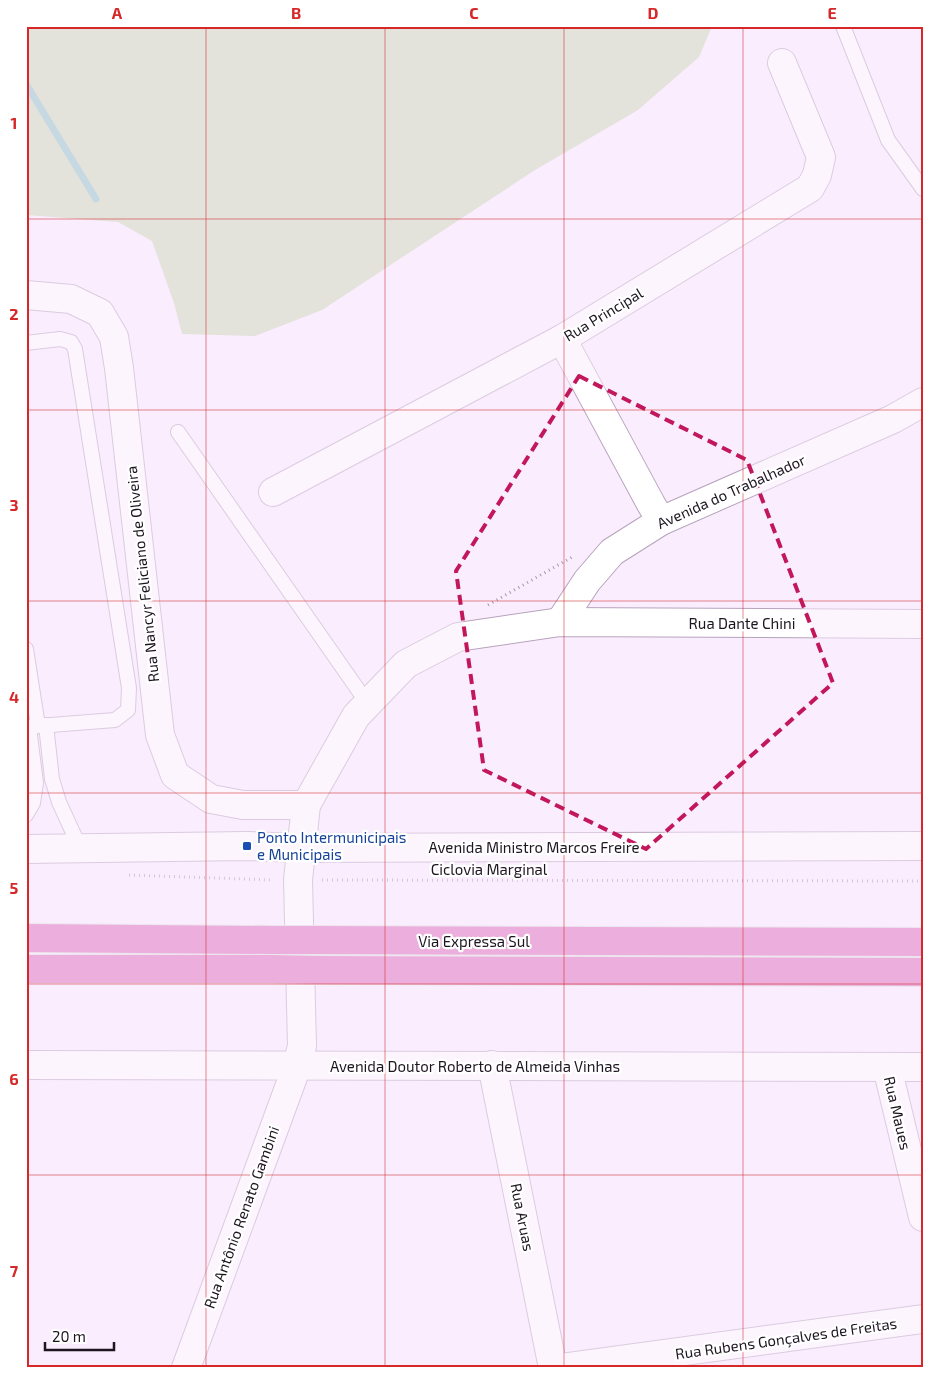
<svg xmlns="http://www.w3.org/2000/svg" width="949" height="1394" font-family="'Exo 2',sans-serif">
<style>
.green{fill:#c7d4b1}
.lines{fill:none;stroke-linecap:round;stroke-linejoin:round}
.stream{stroke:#88c1c2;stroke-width:7}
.service-casing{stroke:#b8a3bd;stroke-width:16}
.minor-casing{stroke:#b8a3bd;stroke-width:30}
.tertiary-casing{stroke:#b8a3bd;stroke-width:30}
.secondary-casing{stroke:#b8a3bd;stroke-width:30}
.motorway-casing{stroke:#dbdadb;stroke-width:30}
.path{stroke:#a59aa8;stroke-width:3;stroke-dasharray:1 4;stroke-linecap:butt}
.service{stroke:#fff;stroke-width:14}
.minor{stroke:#fff;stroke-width:28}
.tertiary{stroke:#fff;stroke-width:28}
.secondary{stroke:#fff;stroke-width:28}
.motorway{stroke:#dc63b3;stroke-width:28}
.motorway-bridge-casing{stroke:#dbdadb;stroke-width:30;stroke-linecap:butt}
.motorway-bridge{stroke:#dc63b3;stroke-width:28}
.marked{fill:none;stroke:#c2185b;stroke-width:4;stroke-dasharray:10 6;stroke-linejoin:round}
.grid{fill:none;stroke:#d62828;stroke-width:1;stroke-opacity:0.55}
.transit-dot{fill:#1a4fb4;stroke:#fff;stroke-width:2}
.labels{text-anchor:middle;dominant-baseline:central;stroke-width:4.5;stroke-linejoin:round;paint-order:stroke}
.street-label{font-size:15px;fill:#1d151f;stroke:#fff}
.transit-label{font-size:15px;fill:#164399;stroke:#fff;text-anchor:start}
.neatline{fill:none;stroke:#d62828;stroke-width:2}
.grid-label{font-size:16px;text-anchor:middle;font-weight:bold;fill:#d62828}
</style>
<rect width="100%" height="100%" fill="#faedfe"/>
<path class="green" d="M26,26H712L699,57L638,110L535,170L322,310L255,336L182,334L174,303L152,241L118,222L26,215Z"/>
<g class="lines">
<path class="stream" d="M26,84L96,199"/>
<g class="service-casing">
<g id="service">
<path d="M843,26L888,140L923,189"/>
<path d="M26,343L60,339L71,342L75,349L129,688L128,710L115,720L38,726L26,728"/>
<path d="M178,432L368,704"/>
<path d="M26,649L38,726"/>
<path d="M46,725L52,779L59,802L80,848"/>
<path d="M26,815L33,803L36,783L29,728"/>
</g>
</g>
<g class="minor-casing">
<g id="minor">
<path d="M26,295L71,299L100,313L114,337L119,368L160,735L175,775L211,799L243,805H306"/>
<path d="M562,339L651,504L661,521"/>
<path d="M273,492L562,339L810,188L817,175L821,157L782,63"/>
<path d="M492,1065L553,1368"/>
<path d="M887,1067L923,1217"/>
<path d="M560,1368L923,1319"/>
</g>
</g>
<g class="tertiary-casing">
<g id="tertiary">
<path d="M560,622L587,581L612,552L661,521L893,419L923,402"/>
<path d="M186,1368L297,1066L302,1046L298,880L306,805L356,716L406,664L458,637L560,622L923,624"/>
</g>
</g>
<g class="secondary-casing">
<g id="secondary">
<path d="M26,849L247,846L301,848L923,846"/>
<path d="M26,1065L923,1067"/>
</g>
</g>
<g class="motorway-casing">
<g id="motorway">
<path d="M26,938L271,940"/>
<path d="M316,940L923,942"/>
<path d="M26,969H272"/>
<path d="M316,970L923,972"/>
</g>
</g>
<g class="path">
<path d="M488,605L574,556"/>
<path d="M129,875L273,880"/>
<path d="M322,880L923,881"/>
</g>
<use href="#service" class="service"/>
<use href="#minor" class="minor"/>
<use href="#tertiary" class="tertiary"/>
<use href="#secondary" class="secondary"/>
<use href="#motorway" class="motorway"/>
<g class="motorway-bridge-casing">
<g id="motorway-bridge">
<path d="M271,940H316"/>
<path d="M272,969L316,970"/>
</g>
</g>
<use href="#motorway-bridge" class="motorway-bridge"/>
</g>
<path d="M0 0H949V1394H0ZM579,376L747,460L833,683L646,849L484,770L456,571Z" fill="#faedfe" fill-opacity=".55" fill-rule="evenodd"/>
<path class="marked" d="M579,376L747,460L833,683L646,849L484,770L456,571Z"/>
<path class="grid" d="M206,26V1368M385,26V1368M564,26V1368M743,26V1368M26,219H923M26,410H923M26,601H923M26,793H923M26,984H923M26,1175H923"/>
<rect class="transit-dot" x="242" y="841" width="10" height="10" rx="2.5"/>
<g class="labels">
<g class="street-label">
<text transform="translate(603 314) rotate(-31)">Rua Principal</text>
<text transform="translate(731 491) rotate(-24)">Avenida do Trabalhador</text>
<text transform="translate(142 574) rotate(-96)">Rua Nancyr Feliciano de Oliveira</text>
<text x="742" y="623">Rua Dante Chini</text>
<text x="534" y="847">Avenida Ministro Marcos Freire</text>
<text x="489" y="869">Ciclovia Marginal</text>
<text x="474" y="941">Via Expressa Sul</text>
<text x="475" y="1066">Avenida Doutor Roberto de Almeida Vinhas</text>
<text transform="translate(898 1113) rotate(77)">Rua Maues</text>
<text transform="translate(241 1217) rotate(-70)">Rua Antônio Renato Gambini</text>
<text transform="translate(523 1217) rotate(79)">Rua Aruas</text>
<text transform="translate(786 1338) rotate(-8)">Rua Rubens Gonçalves de Freitas</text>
</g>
<g class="transit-label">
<text x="257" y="837">Ponto Intermunicipais<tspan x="257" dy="17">e Municipais</tspan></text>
</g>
</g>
<rect width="949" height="1394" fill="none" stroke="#ffffff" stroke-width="55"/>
<path d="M45 1342v8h69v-8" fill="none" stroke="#1d151f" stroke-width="2.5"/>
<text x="52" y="1342" font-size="15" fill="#1d151f" stroke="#ffffff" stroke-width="4" paint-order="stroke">20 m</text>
<rect x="28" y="28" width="894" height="1338" class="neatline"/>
<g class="grid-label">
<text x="117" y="19">A</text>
<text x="296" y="19">B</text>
<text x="474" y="19">C</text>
<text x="653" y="19">D</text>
<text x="832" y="19">E</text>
<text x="14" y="129">1</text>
<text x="14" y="320">2</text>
<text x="14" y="511">3</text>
<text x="14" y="703">4</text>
<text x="14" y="894">5</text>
<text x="14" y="1085">6</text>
<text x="14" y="1277">7</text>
</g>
</svg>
